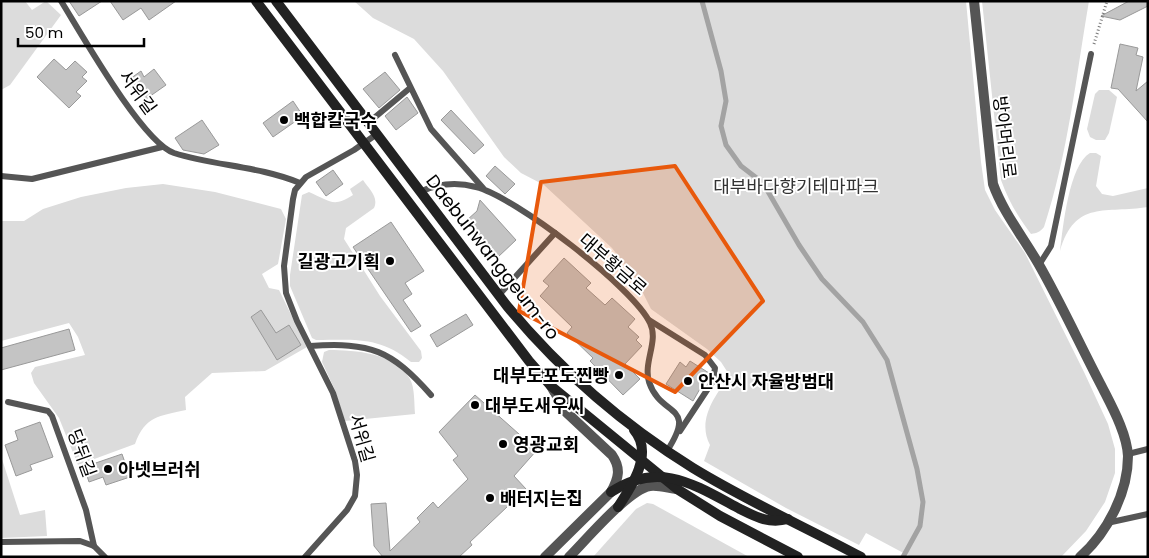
<svg xmlns="http://www.w3.org/2000/svg" width="1149" height="558" font-family="Poppins,'Noto Sans KR',sans-serif">
<style>
.green{fill:#dcdcdc}
.lines{fill:none;stroke-linecap:round;stroke-linejoin:round}
.stream{stroke:#a3a3a3;stroke-width:5}
.building{fill:#c4c4c4;stroke:#999}
.path{stroke:#777;stroke-width:3;stroke-dasharray:1 2.5;stroke-linecap:butt}
.service{stroke:#555;stroke-width:6}
.minor{stroke:#555;stroke-width:10}
.tertiary{stroke:#555;stroke-width:10}
.secondary{stroke:#222;stroke-width:10}
.marked{fill:#e8590c;fill-opacity:0.2;stroke:#e8590c;stroke-width:4;stroke-linejoin:round}
.poi-dot{fill:#000;stroke:#fff;stroke-width:2}
.labels{text-anchor:middle;dominant-baseline:central;stroke-width:4;stroke-linejoin:round;paint-order:stroke}
.street-label{font-size:18px;fill:#000;stroke:#fff}
.poi-label{font-size:18px;font-weight:bold;fill:#000;stroke:#fff;text-anchor:start}
.park-label{font-size:18px;fill:#333;stroke:#fff}
</style>
<rect width="100%" height="100%" fill="#fff"/>
<g class="green">
<path d="M1,1H25L32,10L46,1L61,15L10,85L1,90Z"/>
<path d="M354,1H966L981,162L985,190L995,210L1025,253L1084,372L1108,424L1115,449V473L1105,502L1086,531L1061,557H911L866,533L859,545L786,508L704,461L710,445C697,421 714,396 730,376L721,362L707,349L651,309L636,279L612,248L544,185L521,173L504,157L443,71L414,39L373,18Z"/>
<path d="M982,1H1089C1076,77 1068,154 1044,227C1040,232 1037,233 1031,234C1018,217 1008,200 1001,180Z"/>
<path d="M1099,90H1109L1117,97L1109,133L1105,140H1096L1090,137L1087,129L1095,94Z"/>
<path d="M1090,153H1096L1101,156L1096,186L1102,194L1113,196L1148,188V207C1106,214 1075,199 1060,251C1063,227 1069,165 1090,153Z"/>
<path d="M363,180C369,189 379,197 374,208L346,228L344,239L380,296L421,351L422,358L419,362H411C379,336 355,340 316,340L312,338L290,286V275L302,195L309,192C330,201 333,208 353,195L350,189Z"/>
<path d="M163,184L215,192L281,209L286,219L278,264L262,274L269,288L279,290L307,347L265,371L212,373L185,397L186,410C159,416 145,416 135,444L78,465L59,418L34,383L31,373L35,367L85,355L78,337L69,323L1,341V221H24L43,209L81,197L126,188Z"/>
<path d="M329,350C355,350 396,353 410,379C415,388 414,404 415,414L345,421L334,388L322,362L324,352Z"/>
<path d="M1,456L20,515L45,510L47,536L1,538Z"/>
<path d="M647,503L653,504L749,557H593L636,509Z"/>
</g>
<g class="lines">
<path class="stream" d="M702,1L721,71L726,101L721,126L726,145L741,166L763,183L799,245L822,279L863,322L887,360L917,469L923,502L920,526L903,557"/>
</g>
<g class="building">
<path d="M69,1H102L79,16Z"/>
<path d="M110,1H176L149,20L141,8L123,20Z"/>
<path d="M1129,1H1148V6L1120,20L1101,16Z"/>
<path d="M1120,44L1138,48L1136,55L1143,57L1136,91L1148,81V122L1118,89L1111,88Z"/>
<path d="M54,59L66,70L75,61L87,72L82,77L87,81L76,92L81,96L69,108L37,77Z"/>
<path d="M154,69L166,85L146,99L140,90L135,94L127,81L141,71L144,77Z"/>
<path d="M385,72L400,90L379,108L363,89Z"/>
<path d="M407,97L418,113L396,130L385,116Z"/>
<path d="M293,101L303,116L273,137L263,123Z"/>
<path d="M451,110L484,145L474,154L441,120Z"/>
<path d="M202,120L219,145L204,154L183,150L175,138Z"/>
<path d="M495,166L515,184L505,194L486,176Z"/>
<path d="M333,170L343,184L326,196L316,182Z"/>
<path d="M480,200L516,240L498,257L467,220L477,211Z"/>
<path d="M391,222L424,271L405,283L412,294L403,300L421,326L411,332L353,247Z"/>
<path d="M564,258L591,283L586,288L605,305L612,298L635,319L628,327L639,337L636,340L642,346L625,364L640,379L623,395L590,361L593,358L567,333L572,327L540,296L549,286L543,281Z"/>
<path d="M261,310L276,333L289,325L301,345L277,360L251,317Z"/>
<path d="M466,314L473,325L437,347L430,335Z"/>
<path d="M69,329L75,350L1,370V348Z"/>
<path d="M690,361L709,373L693,401L666,384L680,362L686,367Z"/>
<path d="M475,395L537,450L514,476L526,489L470,542L472,545L459,557H383L374,546L371,504L386,503L390,551L420,522L417,518L433,502L438,508L468,479L453,460L458,456L439,432Z"/>
<path d="M40,422L53,457L30,465L32,470L16,476L5,445L18,440L15,431Z"/>
<path d="M122,454L130,477L106,485L103,477L89,482L84,467Z"/>
</g>
<g class="lines">
<path class="path" d="M1094,44L1107,1"/>
<g class="service">
<path d="M61,1C81,33 142,142 174,153C215,166 259,166 300,183"/>
<path d="M395,55L431,129L483,188"/>
<path d="M368,123L410,88"/>
<path d="M1,176L32,179L162,147"/>
<path d="M420,192C437,184 457,182 476,187C514,196 634,288 650,323C659,341 643,362 649,382C661,418 698,403 667,451"/>
<path d="M1039,265L1051,246L1091,54"/>
<path d="M499,295L555,233"/>
<path d="M649,320L705,355L715,368L713,381L680,431"/>
<path d="M310,346C371,342 391,350 431,395"/>
<path d="M8,402L48,411L52,416L86,510L94,546"/>
<path d="M1128,454L1148,449"/>
<path d="M1107,523L1148,514"/>
<path d="M1,542L80,541L94,546L105,557"/>
<path d="M305,557L347,510L355,496L357,475L355,461L333,393L297,321L286,293L284,266L293,199L295,190L306,177L354,150L377,134"/>
</g>
<path class="minor" d="M974,1L993,184C1003,212 1023,237 1038,263C1061,303 1080,345 1101,385C1111,405 1127,433 1128,456C1128,493 1107,533 1080,557"/>
<g class="tertiary">
<path d="M545,557L611,492C619,478 621,468 612,455L566,412L551,386"/>
<path d="M569,557C586,540 629,489 650,486C659,485 668,488 677,489"/>
</g>
<g class="secondary">
<path d="M256,1L529,361L551,386L677,489L720,516L798,557"/>
<path d="M276,1L507,306C560,370 622,424 693,468C747,501 805,527 861,557"/>
<path d="M611,492C659,460 695,485 740,509C756,517 769,524 788,519"/>
<path d="M618,507C632,486 654,453 634,430"/>
</g>
</g>
<path class="marked" d="M675,166L763,301L675,392L519,311L541,182Z"/>
<g class="poi-dot">
<circle cx="284" cy="120" r="5"/>
<circle cx="390" cy="261" r="5"/>
<circle cx="619" cy="375" r="5"/>
<circle cx="688" cy="381" r="5"/>
<circle cx="475" cy="405" r="5"/>
<circle cx="503" cy="444" r="5"/>
<circle cx="108" cy="469" r="5"/>
<circle cx="490" cy="498" r="5"/>
</g>
<g class="labels">
<g class="street-label">
<text transform="translate(138 92) rotate(54)">서위길</text>
<text transform="translate(1005 137) rotate(83)">방아머리로</text>
<text transform="translate(493 257) rotate(52)">Daebuhwanggeum-ro</text>
<text transform="translate(613 264) rotate(41)">대부황금로</text>
<text transform="translate(362 438) rotate(74)">서위길</text>
<text transform="translate(82 453) rotate(70)">당뒤길</text>
</g>
<g class="poi-label">
<text x="294" y="120">백합칼국수</text>
<text x="380" y="261" text-anchor="end">길광고기획</text>
<text x="609" y="375" text-anchor="end">대부도포도찐빵</text>
<text x="698" y="381">안산시 자율방범대</text>
<text x="485" y="405">대부도새우씨</text>
<text x="513" y="444">영광교회</text>
<text x="118" y="469">아넷브러쉬</text>
<text x="500" y="498">배터지는집</text>
</g>
<g class="park-label">
<text x="796" y="186">대부바다향기테마파크</text>
</g>
</g>
<rect width="1149" height="558" fill="none" stroke="#000000" stroke-width="5"/>
<path d="M18 38v8h126v-8" fill="none" stroke="#000000" stroke-width="2.5"/>
<text x="25" y="38" font-size="15" fill="#000000" stroke="#ffffff" stroke-width="4" paint-order="stroke">50 m</text>
</svg>
